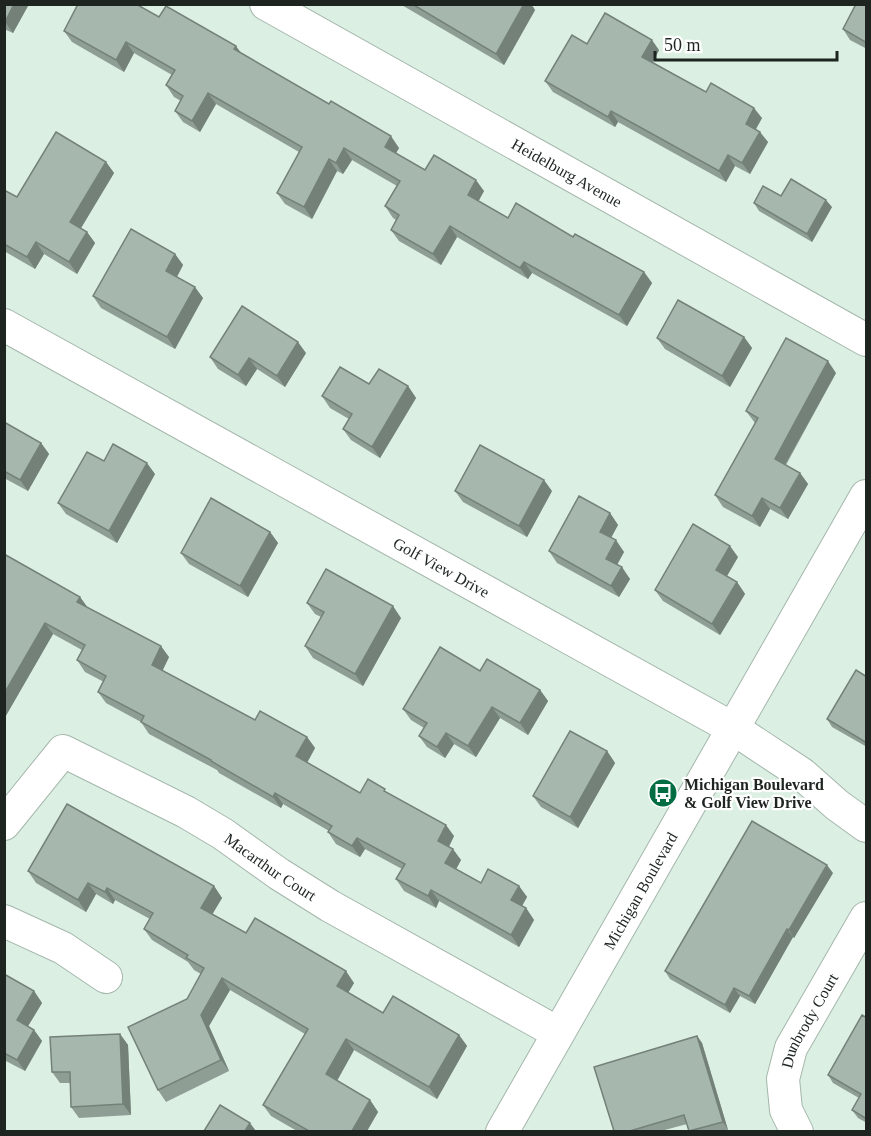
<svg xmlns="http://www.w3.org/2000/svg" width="871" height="1136" font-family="'Times New Roman',serif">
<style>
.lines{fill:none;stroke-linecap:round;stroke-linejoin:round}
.minor-casing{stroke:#a5b7ac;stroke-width:34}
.minor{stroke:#fff;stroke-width:32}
.wall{fill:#8f9e95}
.shaded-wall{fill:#748179}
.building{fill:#a6b8ad;stroke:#748179;stroke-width:1.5}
.labels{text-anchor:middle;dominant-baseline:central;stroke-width:4.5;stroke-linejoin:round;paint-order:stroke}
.street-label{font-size:16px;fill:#1e2521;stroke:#fff}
.poi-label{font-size:16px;font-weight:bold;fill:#1e2521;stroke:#fff;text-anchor:start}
</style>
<rect width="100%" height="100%" fill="#dbefe3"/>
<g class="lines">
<g class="minor-casing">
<g id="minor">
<path id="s1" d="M266,4L866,340"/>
<path id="s2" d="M4,325L734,729L802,774L837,805L866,826"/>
<path id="s3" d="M4,824L63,751L186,812L223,834L279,874L330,906L558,1033"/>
<path d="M4,921L63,948L106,977"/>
<path id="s4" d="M502,1132L866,496"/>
<path id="s5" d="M797,1132L786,1110L783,1079L791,1048L866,918"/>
</g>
</g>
<use href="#minor" class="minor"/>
</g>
<g class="wall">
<path d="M4,4H29L13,33L4,29Z"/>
<path d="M400,4H531L535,10L504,65Z"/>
<path d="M867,4V49L850,40L843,29Z"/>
<path d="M159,17L242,53L399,148L396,153L425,170L484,191L478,201L508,218L573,237L644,272L652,283L627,326L532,273L528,279L457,237L441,265L399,241L391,230L396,220L393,218L385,206L397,186L352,160L343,174L337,171L312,219L285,204L277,193L299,152L216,104L200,132L183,122L175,111L181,101L174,97L166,85L172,75L134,53L124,72L72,42L64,31Z"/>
<path d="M587,44L659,50L653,62L706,92L762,118L756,129L768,142L750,174L735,166L726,182L618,122L615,127L553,92L545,81Z"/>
<path d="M106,162L114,173L81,228L87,232L95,243L77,274L44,254L35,269L4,251V190L17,197Z"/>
<path d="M781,196L832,207L812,242L759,211L754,203Z"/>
<path d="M175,254L183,265L177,277L203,298L175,349L101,308L93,296Z"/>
<path d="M744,337L752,348L730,387L665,349L657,338Z"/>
<path d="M306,353L285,387L257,369L246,386L218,369L210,357Z"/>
<path d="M836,373L786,465L800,473L808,484L788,519L770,509L760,527L723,507L715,495L755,423L746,411Z"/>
<path d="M369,384L408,386L416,398L380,458L351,440L343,429L349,419L330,408L322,396Z"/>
<path d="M4,422L41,443L49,454L28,491L4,478Z"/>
<path d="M104,461L155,474L117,543L66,514L58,503Z"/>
<path d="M455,491H552L527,537L463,502Z"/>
<path d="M610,513L618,525L611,538L624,552L617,565L630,579L619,597L557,563L549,551Z"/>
<path d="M270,532L278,543L248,597L189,564L181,553Z"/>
<path d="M4,554L80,597L87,607L169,657L162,671L255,720L307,737L315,748L307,763L360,793L389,794L454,836L449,847L461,860L456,869L481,883L519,886L527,897L522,906L526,908L534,920L519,947L439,901L436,908L404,891L396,879L402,869L365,849L360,857L336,844L328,832L329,831L283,804L281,808L219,773L217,770L149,734L141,722L106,703L98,692L104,682L85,672L77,660L82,650L53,634L4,719Z"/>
<path d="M738,557L727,576L737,582L745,594L720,635L663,601L655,590Z"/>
<path d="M307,603L401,618L363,686L313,658L305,646L321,617L315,614Z"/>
<path d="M480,671L540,690L548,701L528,735L500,718L476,757L454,744L445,758L427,747L419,736L424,728L411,720L403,709Z"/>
<path d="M867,677V747L832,727L827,719Z"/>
<path d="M607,751L615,763L578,828L541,807L533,796Z"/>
<path d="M28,871L214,886L222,898L212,914L246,933L354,983L348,993L383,1013L459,1035L467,1046L437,1099L354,1050L337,1081L370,1100L378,1112L367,1131H297L271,1116L263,1105L305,1034L230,990L209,1026L229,1071L166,1102L158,1090L187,999L201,974L194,970L188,962L152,940L144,929L150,919L115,900L113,904L96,894L86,912L36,883Z"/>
<path d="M833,873L794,938L793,937L755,1004L740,996L730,1013L670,979L665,971Z"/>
<path d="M4,974L34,991L42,1003L28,1026L34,1030L42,1041L25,1071L4,1060Z"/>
<path d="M867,1018V1123L858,1118L852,1110L859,1098L833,1083L828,1075Z"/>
<path d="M120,1034L128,1045L131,1115L79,1118L71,1107L70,1083H60L52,1072Z"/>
<path d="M697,1036L702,1043L728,1130L723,1131H689L687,1124L661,1131H614Z"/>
</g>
<g class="shaded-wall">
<path d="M14,4H29L13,33L5,22Z"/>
<path d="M524,4H531L535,10L504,65L496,54Z"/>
<path d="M652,40L659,50L650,67L642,57Z"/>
<path d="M126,42L134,53L124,72L116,60Z"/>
<path d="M236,46L244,57L234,49Z"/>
<path d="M208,93L216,104L200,132L192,121Z"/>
<path d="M754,108L762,118L753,134L746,124Z"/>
<path d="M611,111L618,122L615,127L608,117Z"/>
<path d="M760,132L768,142L750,174L742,163Z"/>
<path d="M391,136L399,148L393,158L385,147Z"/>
<path d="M344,148L352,160L343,174L336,163Z"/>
<path d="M728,155L735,166L726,182L719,171Z"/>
<path d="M329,159L337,171L312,219L304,207Z"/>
<path d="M106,162L114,173L78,233L70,222Z"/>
<path d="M476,180L484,191L476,206L468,195Z"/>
<path d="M826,200L832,207L812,242L807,234Z"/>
<path d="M450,226L457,237L441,265L433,254Z"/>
<path d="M87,232L95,243L77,274L69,262Z"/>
<path d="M36,242L44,254L35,269L27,257Z"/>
<path d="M175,254L183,265L174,282L166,271Z"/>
<path d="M524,262L532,273L528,279L520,268Z"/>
<path d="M644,272L652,283L627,326L619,315Z"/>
<path d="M195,287L203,298L175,349L167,337Z"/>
<path d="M744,337L752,348L730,387L722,376Z"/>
<path d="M298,342L306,353L285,387L277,376Z"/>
<path d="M249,358L257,369L246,386L238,375Z"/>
<path d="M828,361L836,373L782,470L775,459Z"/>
<path d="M408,386L416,398L380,458L372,447Z"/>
<path d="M41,443L49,454L28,491L20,480Z"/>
<path d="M147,463L155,474L117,543L109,531Z"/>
<path d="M800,473L808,484L788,519L780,508Z"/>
<path d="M544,480L552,491L527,537L519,526Z"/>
<path d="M762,498L770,509L760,527L752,516Z"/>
<path d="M610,513L618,525L608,543L600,532Z"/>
<path d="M270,532L278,543L248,597L240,586Z"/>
<path d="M616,540L624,552L614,570L606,559Z"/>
<path d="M730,546L738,557L724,581L716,570Z"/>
<path d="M622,567L630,579L619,597L611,586Z"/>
<path d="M737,582L745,594L720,635L712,624Z"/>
<path d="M80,597L88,608L77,602Z"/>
<path d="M393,606L401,618L363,686L355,674Z"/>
<path d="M45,623L53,634L4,719V694Z"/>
<path d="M161,646L169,657L160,676L152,665Z"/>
<path d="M540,690L548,701L528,735L520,723Z"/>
<path d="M492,707L500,718L476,757L468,746Z"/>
<path d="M446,733L454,744L445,758L437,747Z"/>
<path d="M307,737L315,748L304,768L296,756Z"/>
<path d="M607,751L615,763L578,828L570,817Z"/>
<path d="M275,793L283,804L281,808L273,797Z"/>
<path d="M446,825L454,836L446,852L438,841Z"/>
<path d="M357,838L365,849L360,857L352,846Z"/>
<path d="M453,849L461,860L453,875L445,863Z"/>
<path d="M827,865L833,873L794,938L789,930Z"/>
<path d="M88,883L96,894L86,912L78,900Z"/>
<path d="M214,886L222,898L209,920L201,908Z"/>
<path d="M519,886L527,897L519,911L511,900Z"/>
<path d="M107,888L115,900L113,904L105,892Z"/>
<path d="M431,890L439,901L436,908L428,896Z"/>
<path d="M526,908L534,920L519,947L511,935Z"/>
<path d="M787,929L793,937L755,1004L749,996Z"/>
<path d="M346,971L354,983L345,998L337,986Z"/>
<path d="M222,978L230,990L209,1026L229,1071L221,1060L201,1015Z"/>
<path d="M734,988L740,996L730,1013L725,1005Z"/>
<path d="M34,991L42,1003L25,1031L17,1020Z"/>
<path d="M34,1030L42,1041L25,1071L17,1060Z"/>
<path d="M120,1034L128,1045L131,1115L123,1104Z"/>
<path d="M459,1035L467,1046L437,1099L429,1087Z"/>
<path d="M697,1036L702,1043L728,1130L723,1122Z"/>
<path d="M346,1039L354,1050L334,1086L326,1074Z"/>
<path d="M370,1100L378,1112L367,1131H352Z"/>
<path d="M250,1123L256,1131H245Z"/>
</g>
<g class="building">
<path d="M4,4H14L5,22H4Z"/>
<path d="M78,4H136L159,17L166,6L236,46L234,49L329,104L331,101L391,136L385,147L425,170L434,155L476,180L468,195L508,218L516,203L573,237L575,234L644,272L619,315L524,262L520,268L450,226L433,254L391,230L399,215L385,206L400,181L344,148L336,163L329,159L304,207L277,193L302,147L208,93L192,121L175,111L183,96L166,85L175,70L126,42L116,60L64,31Z"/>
<path d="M412,4H524L496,54Z"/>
<path d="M856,4H867V43L843,29Z"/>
<path d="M605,13L652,40L642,57L706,92L711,83L754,108L746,124L760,132L742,163L728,155L719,171L611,111L608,117L545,81L572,35L587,44Z"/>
<path d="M56,132L106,162L70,222L87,232L69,262L36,242L27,257L4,244V190L17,197Z"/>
<path d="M791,179L826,200L807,234L754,203L763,186L781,196Z"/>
<path d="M131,229L175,254L166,271L195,287L167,337L93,296Z"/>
<path d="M678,300L744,337L722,376L657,338Z"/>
<path d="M242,306L298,342L277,376L249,358L238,375L210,357Z"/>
<path d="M786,338L828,361L775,459L800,473L780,508L762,498L752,516L715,495L758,418L746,411Z"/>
<path d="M340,367L369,384L379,369L408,386L372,447L343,429L352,414L322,396Z"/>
<path d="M4,422L41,443L20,480L4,471Z"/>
<path d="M113,444L147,463L109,531L58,503L87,452L104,461Z"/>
<path d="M480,445L544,480L519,526L455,491Z"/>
<path d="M579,496L610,513L600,532L616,540L606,559L622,567L611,586L549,551Z"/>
<path d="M211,498L270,532L240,586L181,553Z"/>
<path d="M693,524L730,546L716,570L737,582L712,624L655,590Z"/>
<path d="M4,554L80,597L77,602L161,646L152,665L255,720L260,711L307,737L296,756L360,793L368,779L385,789L384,791L446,825L438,841L453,849L445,863L481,883L488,869L519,886L511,900L526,908L511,935L431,890L428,896L396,879L405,864L357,838L352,846L328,832L332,826L275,793L273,797L211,761V760L141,722L144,716L98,692L106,676L77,660L85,645L45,623L4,694Z"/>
<path d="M326,569L393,606L355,674L305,646L324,612L307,603Z"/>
<path d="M440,647L480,671L487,659L540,690L520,723L492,707L468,746L446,733L437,747L419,736L427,723L403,709Z"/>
<path d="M856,670L867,677V743L827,719Z"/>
<path d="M570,731L607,751L570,817L533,796Z"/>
<path d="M67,804L214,886L201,908L246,933L255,918L346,971L337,986L383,1013L393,996L459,1035L429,1087L346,1039L326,1074L370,1100L352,1131H309L263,1105L308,1029L222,978L201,1015L221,1060L158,1090L128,1027L187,999L204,968L186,958L188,955L144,929L153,913L107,888L105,892L88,883L78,900L28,871Z"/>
<path d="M752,821L827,865L789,930L787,929L749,996L734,988L725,1005L665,971Z"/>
<path d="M4,974L34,991L17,1020L34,1030L17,1060L4,1053Z"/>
<path d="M862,1015L867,1018V1119L852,1110L861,1094L828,1075Z"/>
<path d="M120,1034L123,1104L71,1107L70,1072H52L50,1037Z"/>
<path d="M697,1036L723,1122L689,1131L684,1115L630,1131H614L594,1067Z"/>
<path d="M220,1105L250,1123L245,1131H204Z"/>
</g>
<defs>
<g id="bus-disc" transform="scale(1.5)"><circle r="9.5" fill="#026c43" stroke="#fff"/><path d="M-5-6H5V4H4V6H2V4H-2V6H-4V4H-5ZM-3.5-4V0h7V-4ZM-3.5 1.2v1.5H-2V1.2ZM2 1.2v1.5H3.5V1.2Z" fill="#fff"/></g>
</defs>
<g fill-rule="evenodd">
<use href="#bus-disc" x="663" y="793"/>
</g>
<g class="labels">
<g class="street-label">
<text stroke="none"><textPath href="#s1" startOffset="345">Heidelburg Avenue</textPath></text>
<text stroke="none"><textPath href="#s2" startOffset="500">Golf View Drive</textPath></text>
<text stroke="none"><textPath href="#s3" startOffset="332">Macarthur Court</textPath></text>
<text stroke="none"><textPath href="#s4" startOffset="278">Michigan Boulevard</textPath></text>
<text stroke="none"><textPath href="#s5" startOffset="120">Dunbrody Court</textPath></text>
</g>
<g class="poi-label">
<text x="684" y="784">Michigan Boulevard<tspan x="684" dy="18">&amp; Golf View Drive</tspan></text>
</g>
</g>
<rect width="871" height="1136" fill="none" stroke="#1e2521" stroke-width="12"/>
<path d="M655 51v9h182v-9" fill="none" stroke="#1e2521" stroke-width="3"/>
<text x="664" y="51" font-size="18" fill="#1e2521" stroke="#ffffff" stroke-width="4.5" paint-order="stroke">50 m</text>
</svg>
